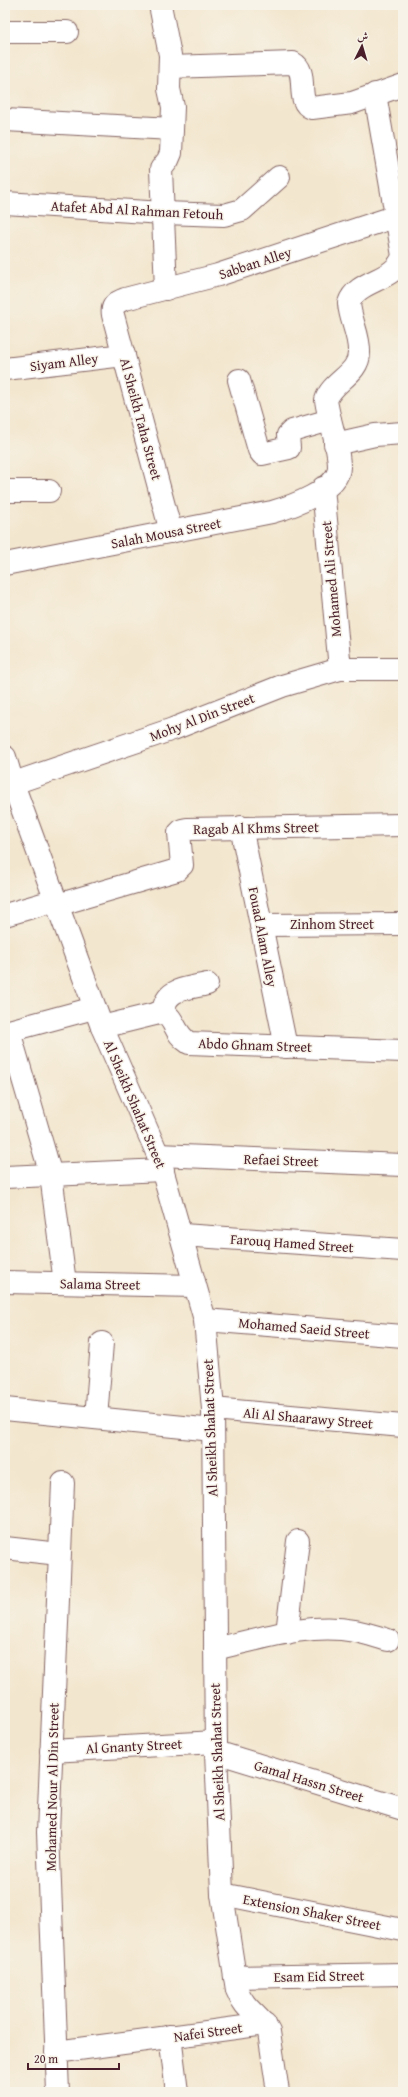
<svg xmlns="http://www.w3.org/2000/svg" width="408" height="2097" font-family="'Gentium Book Plus',Amiri,serif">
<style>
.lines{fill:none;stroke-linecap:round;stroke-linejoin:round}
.minor-casing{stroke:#856564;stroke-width:24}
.minor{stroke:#fff;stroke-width:22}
.labels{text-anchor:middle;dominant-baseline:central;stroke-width:3;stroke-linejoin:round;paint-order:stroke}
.street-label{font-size:14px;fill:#4a1f2b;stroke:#f7f3e8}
</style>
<rect width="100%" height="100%" fill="#f7f3e8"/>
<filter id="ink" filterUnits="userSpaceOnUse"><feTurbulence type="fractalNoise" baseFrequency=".025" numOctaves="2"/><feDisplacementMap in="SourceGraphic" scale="8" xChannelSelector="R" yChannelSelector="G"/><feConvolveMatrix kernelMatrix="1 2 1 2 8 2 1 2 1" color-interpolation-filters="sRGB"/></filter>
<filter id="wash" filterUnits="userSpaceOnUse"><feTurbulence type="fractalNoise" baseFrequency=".012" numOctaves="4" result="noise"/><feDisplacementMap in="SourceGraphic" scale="16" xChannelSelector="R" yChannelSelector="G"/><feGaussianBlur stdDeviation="0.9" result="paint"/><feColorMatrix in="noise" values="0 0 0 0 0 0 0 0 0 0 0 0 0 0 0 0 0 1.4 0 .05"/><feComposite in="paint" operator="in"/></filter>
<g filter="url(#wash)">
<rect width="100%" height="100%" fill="#f3e6ce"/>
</g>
<g filter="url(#ink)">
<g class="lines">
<g class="minor-casing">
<g id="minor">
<path d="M160,5L170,55L169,89L173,107L171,153L168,160L161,169L166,289"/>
<path d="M5,32H67"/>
<path d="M170,67L293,63C310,72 294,102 312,108L352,103L403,85"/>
<path d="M5,120L172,129"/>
<path d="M5,203L163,213L224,215L242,210L279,177"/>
<path d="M5,369L124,355"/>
<path d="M239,380L259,450L262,454L289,448L288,435L292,431L330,420"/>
<path d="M335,444L375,435L403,433"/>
<path d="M323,488L340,669"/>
<path d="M5,491H49"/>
<path d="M171,532L113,315C111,305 117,302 125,299L218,275L403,214"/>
<path d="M5,564L272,512C290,507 339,490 339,467C339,445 329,422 326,400C332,381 359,374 359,353C360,336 350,320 349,303C357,279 395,282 403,256L375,94"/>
<path d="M5,757L13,784L102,1027L158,1155L205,1320L213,1409L216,1752L222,1894L237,1990C245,2011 260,2015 269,2032L278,2092"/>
<path d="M5,786L173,729L282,686L340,669H403"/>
<path d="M241,827L286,1047"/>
<path d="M57,905L177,870L182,865L179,833L182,830L187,829L403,825"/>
<path d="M5,915L56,900"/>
<path d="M261,925L403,924"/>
<path d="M163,1012C166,987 187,989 207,984"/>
<path d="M102,1027L163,1012C176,1019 173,1033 189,1043L403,1051"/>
<path d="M9,1031L51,1175L65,1283"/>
<path d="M5,1032L94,1008"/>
<path d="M158,1155L403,1165"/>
<path d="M5,1177L163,1170"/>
<path d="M182,1235L403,1250"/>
<path d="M5,1282L195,1286"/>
<path d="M205,1320L403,1336"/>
<path d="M5,1409L213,1430"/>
<path d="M213,1409L403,1426"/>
<path d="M96,1418L102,1343"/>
<path d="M5,1548L59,1554"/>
<path d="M287,1633L298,1541"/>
<path d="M215,1649C260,1639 309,1622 355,1631C366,1633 377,1637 388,1640"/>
<path d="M51,1751L216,1742"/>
<path d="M216,1752L403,1809"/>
<path d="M222,1894L403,1930"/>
<path d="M235,1977L403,1974"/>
<path d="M170,2036L177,2092"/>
<path d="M56,2052L265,2024"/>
<path d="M58,2092L48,1832L63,1483"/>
</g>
</g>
<use href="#minor" class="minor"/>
</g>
</g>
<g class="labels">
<g class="street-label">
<text transform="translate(137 210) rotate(3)">Atafet Abd Al Rahman Fetouh</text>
<text transform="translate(255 263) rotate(-18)">Sabban Alley</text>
<text transform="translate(64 362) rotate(-7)">Siyam Alley</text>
<text transform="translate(141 419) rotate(75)">Al Sheikh Taha Street</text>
<text transform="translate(166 533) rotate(-11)">Salah Mousa Street</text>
<text transform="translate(331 579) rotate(-95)">Mohamed Ali Street</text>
<text transform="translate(202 717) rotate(-21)">Mohy Al Din Street</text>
<text transform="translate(256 828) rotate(-1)">Ragab Al Khms Street</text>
<text x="332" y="924">Zinhom Street</text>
<text transform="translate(263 937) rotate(79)">Fouad Alam Alley</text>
<text transform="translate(255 1045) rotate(2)">Abdo Ghnam Street</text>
<text transform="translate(135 1104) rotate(67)">Al Sheikh Shahat Street</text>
<text transform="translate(281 1160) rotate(2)">Refaei Street</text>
<text transform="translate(292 1243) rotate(4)">Farouq Hamed Street</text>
<text transform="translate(100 1284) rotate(1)">Salama Street</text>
<text transform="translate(304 1328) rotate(5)">Mohamed Saeid Street</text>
<text transform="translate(308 1418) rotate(5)">Ali Al Shaarawy Street</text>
<text transform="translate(210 1428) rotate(-92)">Al Sheikh Shahat Street</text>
<text transform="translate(134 1746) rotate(-3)">Al Gnanty Street</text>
<text transform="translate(217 1752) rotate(-92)">Al Sheikh Shahat Street</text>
<text transform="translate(309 1781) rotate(17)">Gamal Hassn Street</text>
<text transform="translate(52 1787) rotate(-89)">Mohamed Nour Al Din Street</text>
<text transform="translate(312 1912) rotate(11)">Extension Shaker Street</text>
<text transform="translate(319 1976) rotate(-1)">Esam Eid Street</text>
<text transform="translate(208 2032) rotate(-8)">Nafei Street</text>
</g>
</g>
<rect width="408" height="2097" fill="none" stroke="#f7f3e8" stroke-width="20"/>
<g transform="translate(362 46) rotate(5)" stroke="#f7f3e8" stroke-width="3" paint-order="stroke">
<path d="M0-3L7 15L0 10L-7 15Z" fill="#4a1f2b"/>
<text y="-6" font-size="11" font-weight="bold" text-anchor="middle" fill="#4a1f2b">ش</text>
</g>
<path d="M28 2063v6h91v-6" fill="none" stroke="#4a1f2b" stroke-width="2"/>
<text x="34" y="2063" font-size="12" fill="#4a1f2b" stroke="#f7f3e8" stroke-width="3" paint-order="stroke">20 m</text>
</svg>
